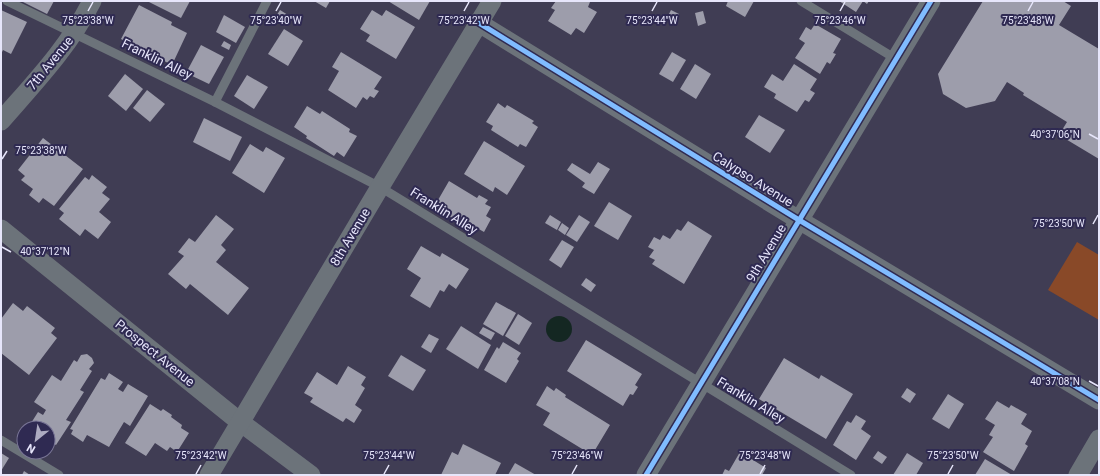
<svg xmlns="http://www.w3.org/2000/svg" width="1100" height="476" font-family="Roboto,sans-serif">
<style>
.green{fill:#894928}
.water{fill:#142722}
.building{fill:#9d9dab}
.lines{fill:none;stroke-linecap:round;stroke-linejoin:round}
.lane{stroke:#6c737a;stroke-width:9}
.street{stroke:#6c737a;stroke-width:19}
.cycleway-casing{stroke:#2f2a52;stroke-width:8}
.cycleway{stroke:#80bcff;stroke-width:5}
.ticks{fill:none;stroke:#e7e6fb;stroke-width:1.5}
.labels{text-anchor:middle;dominant-baseline:central;stroke-width:4;stroke-linejoin:round;paint-order:stroke}
.street-label{font-size:13px;fill:#e7e6fb;stroke:#2f2a52}
.ticks-label{font-size:10px;text-anchor:middle;fill:#e7e6fb;stroke:#2f2a52;stroke-width:4;stroke-linejoin:round;paint-order:stroke}
</style>
<rect width="100%" height="100%" fill="#403d54"/>
<path class="green" d="M1077,242L1099,255V320L1048,290Z"/>
<circle class="water" cx="559" cy="329" r="13"/>
<g class="building">
<path d="M21,1H54L47,14Z"/>
<path d="M147,1H190L181,18Z"/>
<path d="M314,1H330L326,8Z"/>
<path d="M388,1H430L419,20Z"/>
<path d="M556,1L590,2L588,7L597,12L584,33L576,28L571,35L548,21L555,10L551,8Z"/>
<path d="M728,1H754L745,17L726,6Z"/>
<path d="M839,1H869L867,4L863,1L856,12Z"/>
<path d="M983,1H1063L1071,6L1059,25L1099,49V159L1059,135L1067,122L1023,95L1024,93L1007,82L995,101L966,108L943,94L938,74Z"/>
<path d="M139,5L172,22L171,25L187,33L172,65L121,39Z"/>
<path d="M1,10L27,22L11,54L3,50L1,54Z"/>
<path d="M280,10L288,15L283,23L275,18Z"/>
<path d="M372,10L382,16L386,10L415,27L396,59L366,41L370,35L360,29Z"/>
<path d="M671,10L679,14L675,21L668,16Z"/>
<path d="M703,11L706,23L698,26L695,13Z"/>
<path d="M224,15L245,27L236,43L216,32Z"/>
<path d="M815,24L841,39L833,53L836,54L830,64L827,62L820,74L795,58L805,43L799,39L806,27L811,30Z"/>
<path d="M284,29L303,41L288,66L268,54Z"/>
<path d="M224,41L231,45L229,50L221,46Z"/>
<path d="M201,45L224,57L209,84L186,73Z"/>
<path d="M341,52L382,77L374,89L379,91L374,98L370,96L367,100L363,97L356,108L328,90L339,71L332,67Z"/>
<path d="M672,52L686,60L673,82L659,74Z"/>
<path d="M695,64L711,74L696,99L680,89Z"/>
<path d="M794,64L817,79L810,90L815,93L809,102L805,100L797,112L774,98L776,94L764,87L772,74L783,81Z"/>
<path d="M125,74L143,89L126,111L108,96Z"/>
<path d="M247,75L268,87L254,109L234,96Z"/>
<path d="M147,90L165,104L150,122L133,108Z"/>
<path d="M498,103L505,108L507,105L534,121L532,123L538,127L526,147L520,144L518,147L491,130L493,126L486,122Z"/>
<path d="M307,106L320,114L322,111L350,129L349,132L357,136L344,157L337,152L334,156L306,138L307,136L294,127Z"/>
<path d="M759,115L785,130L770,153L745,137Z"/>
<path d="M204,118L242,137L230,161L193,142Z"/>
<path d="M43,138L83,169L54,206L43,198L39,203L29,195L33,189L21,180L25,176L18,170Z"/>
<path d="M484,141L525,166L507,195L495,187L493,192L464,174Z"/>
<path d="M250,144L263,152L266,147L285,158L264,193L232,173Z"/>
<path d="M598,162L610,169L594,194L582,187L585,183L567,170L572,163L590,174Z"/>
<path d="M92,175L107,187L102,193L110,199L99,212L111,222L98,239L85,229L80,236L59,219L64,213L59,209L85,177L89,180Z"/>
<path d="M449,181L477,198L479,195L488,200L485,204L491,207L486,216L491,219L484,232L477,228L475,232L434,207Z"/>
<path d="M609,202L632,216L618,240L594,226Z"/>
<path d="M216,215L234,229L221,245L226,250L216,262L249,288L228,315L190,284L186,289L168,274L184,256L178,252L189,238L195,242Z"/>
<path d="M550,215L561,222L557,230L545,223Z"/>
<path d="M579,215L590,222L577,242L566,235Z"/>
<path d="M688,221L712,236L684,284L652,264L655,260L649,257L654,250L648,247L654,237L660,240L663,235L670,239L677,229L681,231Z"/>
<path d="M562,223L569,228L565,235L558,230Z"/>
<path d="M562,240L574,247L561,268L549,260Z"/>
<path d="M421,246L440,257L442,253L469,269L456,289L449,284L444,292L440,290L430,308L410,296L421,278L407,269Z"/>
<path d="M586,278L596,285L591,292L581,285Z"/>
<path d="M496,302L516,313L503,336L483,324Z"/>
<path d="M13,303L23,311L27,306L55,328L51,333L57,338L29,375L1,353V319Z"/>
<path d="M518,314L532,323L519,345L505,336Z"/>
<path d="M461,326L491,345L478,369L446,349Z"/>
<path d="M483,327L495,333L491,340L479,333Z"/>
<path d="M429,334L439,339L431,353L421,347Z"/>
<path d="M586,340L642,374L635,385L638,387L633,395L630,394L623,406L567,371Z"/>
<path d="M503,342L521,353L517,359L519,361L506,383L484,370L497,347L499,349Z"/>
<path d="M87,354L92,358L94,363L89,369L92,371L80,390L84,392L66,420L71,422L56,445L48,440V428H28L38,412L43,415L46,410L34,402L52,375L61,381L74,360L77,362L81,355Z"/>
<path d="M401,355L426,370L413,391L388,376Z"/>
<path d="M784,358L819,379L821,375L853,394L826,439L759,399Z"/>
<path d="M348,366L366,377L361,385L365,388L355,405L362,410L354,423L346,418L343,422L310,402L313,398L304,393L317,372L337,385Z"/>
<path d="M109,373L123,382L118,389L123,392L128,384L148,396L130,426L124,422L109,447L87,435L83,442L71,434L73,430L70,429L101,378L105,380Z"/>
<path d="M547,386L554,391L556,388L566,395L565,397L610,425L592,455L543,425L550,413L536,405Z"/>
<path d="M907,388L916,394L910,403L901,397Z"/>
<path d="M948,394L964,404L949,429L932,419Z"/>
<path d="M997,401L1009,408L1011,405L1027,414L1021,424L1032,431L1025,444L1028,446L1014,471L983,452L993,437L989,435L995,425L985,419Z"/>
<path d="M150,404L161,411L163,409L172,415L171,417L182,425L181,428L189,433L177,452L170,447L167,451L155,443L146,456L125,443Z"/>
<path d="M856,415L866,421L861,429L871,436L856,460L833,445L847,421L851,423Z"/>
<path d="M463,444L501,463L495,475H441L452,452L458,455Z"/>
<path d="M878,451L887,457L882,464L873,458Z"/>
<path d="M740,452L766,468L762,475H722L725,469L729,471Z"/>
<path d="M1,453L9,458L1,471Z"/>
<path d="M907,453L923,463L916,475H893Z"/>
<path d="M985,459L1012,475H975Z"/>
<path d="M515,463L536,475H508Z"/>
<path d="M24,471L30,475H22Z"/>
</g>
<g class="lines">
<g class="lane">
<path d="M7,1L215,102L380,187L851,475"/>
<path d="M801,1L896,59"/>
<path d="M215,102L267,1"/>
<path d="M1,440L59,475"/>
</g>
<g class="street">
<path d="M479,23L799,220L1099,400"/>
<path d="M1,121C34,83 69,47 92,1"/>
<path d="M1,229L240,422L311,475"/>
<path d="M209,475L380,187L492,1"/>
<path d="M646,475L931,1"/>
<path d="M1078,475L1099,439"/>
</g>
<g class="cycleway-casing">
<g id="cycleway">
<path d="M479,23L799,220L1099,400"/>
<path d="M646,475L931,1"/>
</g>
</g>
<use href="#cycleway" class="cycleway"/>
</g>
<path class="ticks" d="M88,11L93,2M276,11L281,2M464,11L469,2M652,11L657,2M840,11L845,2M1028,11L1033,2M1089,134L1098,139M2,159L7,151M1093,224L1098,215M2,247L11,252M1089,381L1098,386M196,474L201,465M384,474L389,465M572,474L577,465M760,474L765,465M948,474L953,465"/>
<g class="labels">
<g class="street-label">
<text transform="translate(157 59) rotate(26)">Franklin Alley</text>
<text transform="translate(50 63) rotate(-51)">7th Avenue</text>
<text transform="translate(753 179) rotate(32)">Calypso Avenue</text>
<text transform="translate(444 211) rotate(32)">Franklin Alley</text>
<text transform="translate(350 237) rotate(-59)">8th Avenue</text>
<text transform="translate(766 253) rotate(-59)">9th Avenue</text>
<text transform="translate(155 353) rotate(39)">Prospect Avenue</text>
<text transform="translate(751 400) rotate(31)">Franklin Alley</text>
</g>
</g>
<g class="ticks-label">
<text x="88" y="24">75°23'38"W</text>
<text x="276" y="24">75°23'40"W</text>
<text x="464" y="24">75°23'42"W</text>
<text x="652" y="24">75°23'44"W</text>
<text x="840" y="24">75°23'46"W</text>
<text x="1028" y="24">75°23'48"W</text>
<text x="1055" y="138">40°37'06"N</text>
<text x="41" y="154">75°23'38"W</text>
<text x="1059" y="227">75°23'50"W</text>
<text x="45" y="255">40°37'12"N</text>
<text x="1055" y="385">40°37'08"N</text>
<text x="201" y="459">75°23'42"W</text>
<text x="389" y="459">75°23'44"W</text>
<text x="577" y="459">75°23'46"W</text>
<text x="765" y="459">75°23'48"W</text>
<text x="953" y="459">75°23'50"W</text>
</g>
<rect width="1100" height="476" fill="none" stroke="#e7e6fb" stroke-width="4"/>
<g transform="translate(36 440) rotate(210)"><circle r="19" fill="#2f2a52" stroke="#797596"/>
<path d="M0-3L7 15L0 10L-7 15Z" fill="#adabc1"/>
<text y="-6" font-size="11" font-weight="bold" text-anchor="middle" fill="#e7e6fb">N</text>
</g>
</svg>
